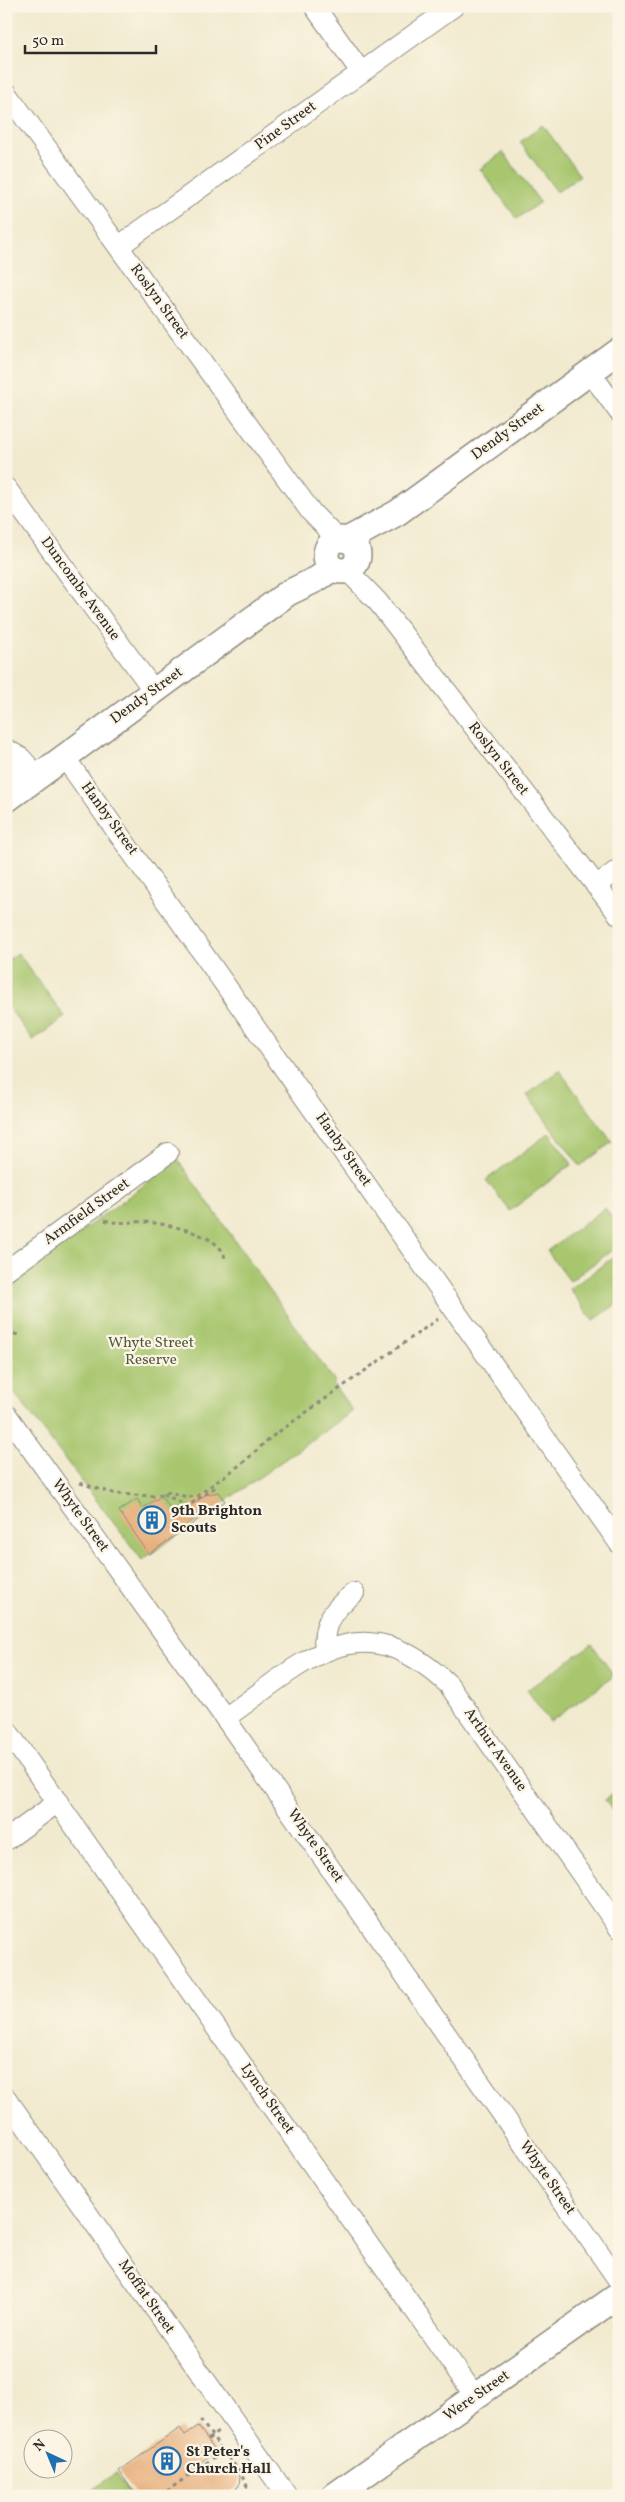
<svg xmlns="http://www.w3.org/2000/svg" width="625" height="2502" font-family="Vollkorn,serif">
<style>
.green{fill:#a7c66e;stroke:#69784c}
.building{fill:#e7b17f}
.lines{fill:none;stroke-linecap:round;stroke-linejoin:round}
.minor-casing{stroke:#8e8a7d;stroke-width:22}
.tertiary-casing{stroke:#8e8a7d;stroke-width:28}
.path{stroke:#8e8a7d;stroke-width:3;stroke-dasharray:4 4;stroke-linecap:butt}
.minor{stroke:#fff;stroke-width:20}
.tertiary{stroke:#fff;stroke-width:25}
.labels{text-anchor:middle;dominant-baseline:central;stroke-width:4.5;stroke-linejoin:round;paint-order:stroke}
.street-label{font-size:15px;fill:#2b2b2b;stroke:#fcf5e5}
.park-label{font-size:15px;fill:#505a3f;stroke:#fcf5e5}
.poi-label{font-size:15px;font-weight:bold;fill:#2b2b2b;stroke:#fcf5e5;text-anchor:start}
</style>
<rect width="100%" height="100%" fill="#fcf5e5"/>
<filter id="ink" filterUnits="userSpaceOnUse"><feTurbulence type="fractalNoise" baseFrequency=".02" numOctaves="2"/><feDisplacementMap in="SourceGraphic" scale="10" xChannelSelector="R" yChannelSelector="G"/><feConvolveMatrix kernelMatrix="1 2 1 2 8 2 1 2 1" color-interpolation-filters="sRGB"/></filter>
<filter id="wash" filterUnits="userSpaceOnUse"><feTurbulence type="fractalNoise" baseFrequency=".0096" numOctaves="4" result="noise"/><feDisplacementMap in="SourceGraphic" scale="20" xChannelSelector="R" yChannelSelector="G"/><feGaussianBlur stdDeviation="1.12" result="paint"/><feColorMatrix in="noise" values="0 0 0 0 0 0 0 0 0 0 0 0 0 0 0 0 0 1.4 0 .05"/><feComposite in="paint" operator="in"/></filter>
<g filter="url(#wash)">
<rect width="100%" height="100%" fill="#f1eacf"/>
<g class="green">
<path d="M543,125L580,176L557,192L520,142Z"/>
<path d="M503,152L540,202L517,219L480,169Z"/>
<path d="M18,953L65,1017L33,1040L6,1004V961Z"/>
<path d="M559,1070L612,1142L580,1166L527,1095Z"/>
<path d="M549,1133L572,1164L510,1211L486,1180Z"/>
<path d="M178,1160L335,1382L333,1384L353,1411L142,1560L6,1382V1287Z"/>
<path d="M605,1208L619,1226V1245L570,1281L547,1251Z"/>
<path d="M619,1253V1302L593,1321L570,1289Z"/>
<path d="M592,1644L614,1676L550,1722L527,1690Z"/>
<path d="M619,1790V1820L605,1800Z"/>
<path d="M116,2473L132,2496H84Z"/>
</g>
<g id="blocks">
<g class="building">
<path d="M218,1492L225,1501L149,1554L119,1511L137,1499L143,1508L161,1496L176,1516L205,1495Z"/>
<path d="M198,2426L216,2451L197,2465L235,2470L240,2477L239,2486L225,2496H136L119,2471L180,2428L185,2435Z"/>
</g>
</g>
</g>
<g filter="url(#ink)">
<use href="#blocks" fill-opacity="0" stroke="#8e8a7d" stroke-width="1"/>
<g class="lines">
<g class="minor-casing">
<g id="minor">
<path d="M314,6L361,72"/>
<path d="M6,92L311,512L338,540"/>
<path d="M119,246L454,6"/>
<path d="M590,372L619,412"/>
<path d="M6,488L154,691"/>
<path d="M347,570L378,602L619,915"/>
<path d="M6,749L21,758L38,777"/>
<path d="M65,758L619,1543"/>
<path d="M6,766L22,788"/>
<path d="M596,886L619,869"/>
<path d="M6,1271L168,1153"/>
<path d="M6,1414L225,1718L619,2281"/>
<path d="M325,1651C321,1624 334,1608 354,1593"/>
<path d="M225,1718C305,1662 359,1599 449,1685L619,1928"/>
<path d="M6,1729L475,2396"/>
<path d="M6,1840L58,1802"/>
<path d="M6,2098L287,2496"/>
</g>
</g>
<g class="tertiary-casing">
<g id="tertiary">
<circle cx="342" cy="555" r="16"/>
<path d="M347,540L397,513L619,351"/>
<path d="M6,800L288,593L317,579L333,568"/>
<path d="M334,2496L619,2295"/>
</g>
</g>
<g class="path">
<path d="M105,1220C118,1225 131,1221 144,1222C164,1223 223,1234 225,1259"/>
<path d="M6,1332L19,1335"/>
<path d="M80,1483L116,1494L154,1496L169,1492L187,1497L197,1496L244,1462L270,1438L438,1319"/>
<path d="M163,1494L188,1506L214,1488L212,1486"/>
<path d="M208,2439L218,2432"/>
<path d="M223,2451L240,2472L247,2486L240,2496"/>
<path d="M160,2496L223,2451L199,2418"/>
</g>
<use href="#minor" class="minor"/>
<use href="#tertiary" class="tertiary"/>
</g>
</g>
<defs>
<g id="building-ring" transform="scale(1.4375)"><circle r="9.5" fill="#fcf5e5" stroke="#1f6fb2" stroke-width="1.5"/><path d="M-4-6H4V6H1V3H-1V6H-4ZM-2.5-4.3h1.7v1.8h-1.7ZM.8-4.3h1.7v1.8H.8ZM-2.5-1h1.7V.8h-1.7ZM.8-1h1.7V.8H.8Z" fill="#1f6fb2"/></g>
</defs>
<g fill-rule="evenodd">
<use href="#building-ring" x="152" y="1520"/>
<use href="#building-ring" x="167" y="2461"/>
</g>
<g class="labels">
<g class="street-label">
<text transform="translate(286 126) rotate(-36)">Pine Street</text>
<text transform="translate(159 302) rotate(54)">Roslyn Street</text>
<text transform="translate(508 432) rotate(-36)">Dendy Street</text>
<text transform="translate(80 589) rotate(54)">Duncombe Avenue</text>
<text transform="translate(147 696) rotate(-36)">Dendy Street</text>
<text transform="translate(498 759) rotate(52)">Roslyn Street</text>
<text transform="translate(109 819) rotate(54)">Hanby Street</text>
<text transform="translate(343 1150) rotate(55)">Hanby Street</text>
<text transform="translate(87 1212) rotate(-36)">Armfield Street</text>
<text transform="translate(80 1516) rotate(54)">Whyte Street</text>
<text transform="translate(495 1750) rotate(55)">Arthur Avenue</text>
<text transform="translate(315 1846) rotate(55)">Whyte Street</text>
<text transform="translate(267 2099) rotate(55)">Lynch Street</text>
<text transform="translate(547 2178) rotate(55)">Whyte Street</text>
<text transform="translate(146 2297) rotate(55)">Moffat Street</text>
<text transform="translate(477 2396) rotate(-35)">Were Street</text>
</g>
<g class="park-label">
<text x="151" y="1343">Whyte Street<tspan x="151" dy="17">Reserve</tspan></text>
</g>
<g class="poi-label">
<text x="171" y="1511">9th Brighton<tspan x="171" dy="17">Scouts</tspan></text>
<text x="186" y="2452">St Peter's<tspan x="186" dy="17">Church Hall</tspan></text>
</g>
</g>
<rect width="625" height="2502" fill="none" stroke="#fcf5e5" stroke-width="25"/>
<g transform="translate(48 2454) rotate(316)"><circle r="24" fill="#fcf5e5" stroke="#a8a49b"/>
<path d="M0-4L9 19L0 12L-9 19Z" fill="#1f6fb2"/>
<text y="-8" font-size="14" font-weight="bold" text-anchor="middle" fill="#2b2b2b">N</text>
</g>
<path d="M25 45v8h131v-8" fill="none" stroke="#2b2b2b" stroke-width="2.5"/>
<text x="32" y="45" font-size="15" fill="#2b2b2b" stroke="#fcf5e5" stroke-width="4" paint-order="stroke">50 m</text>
</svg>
